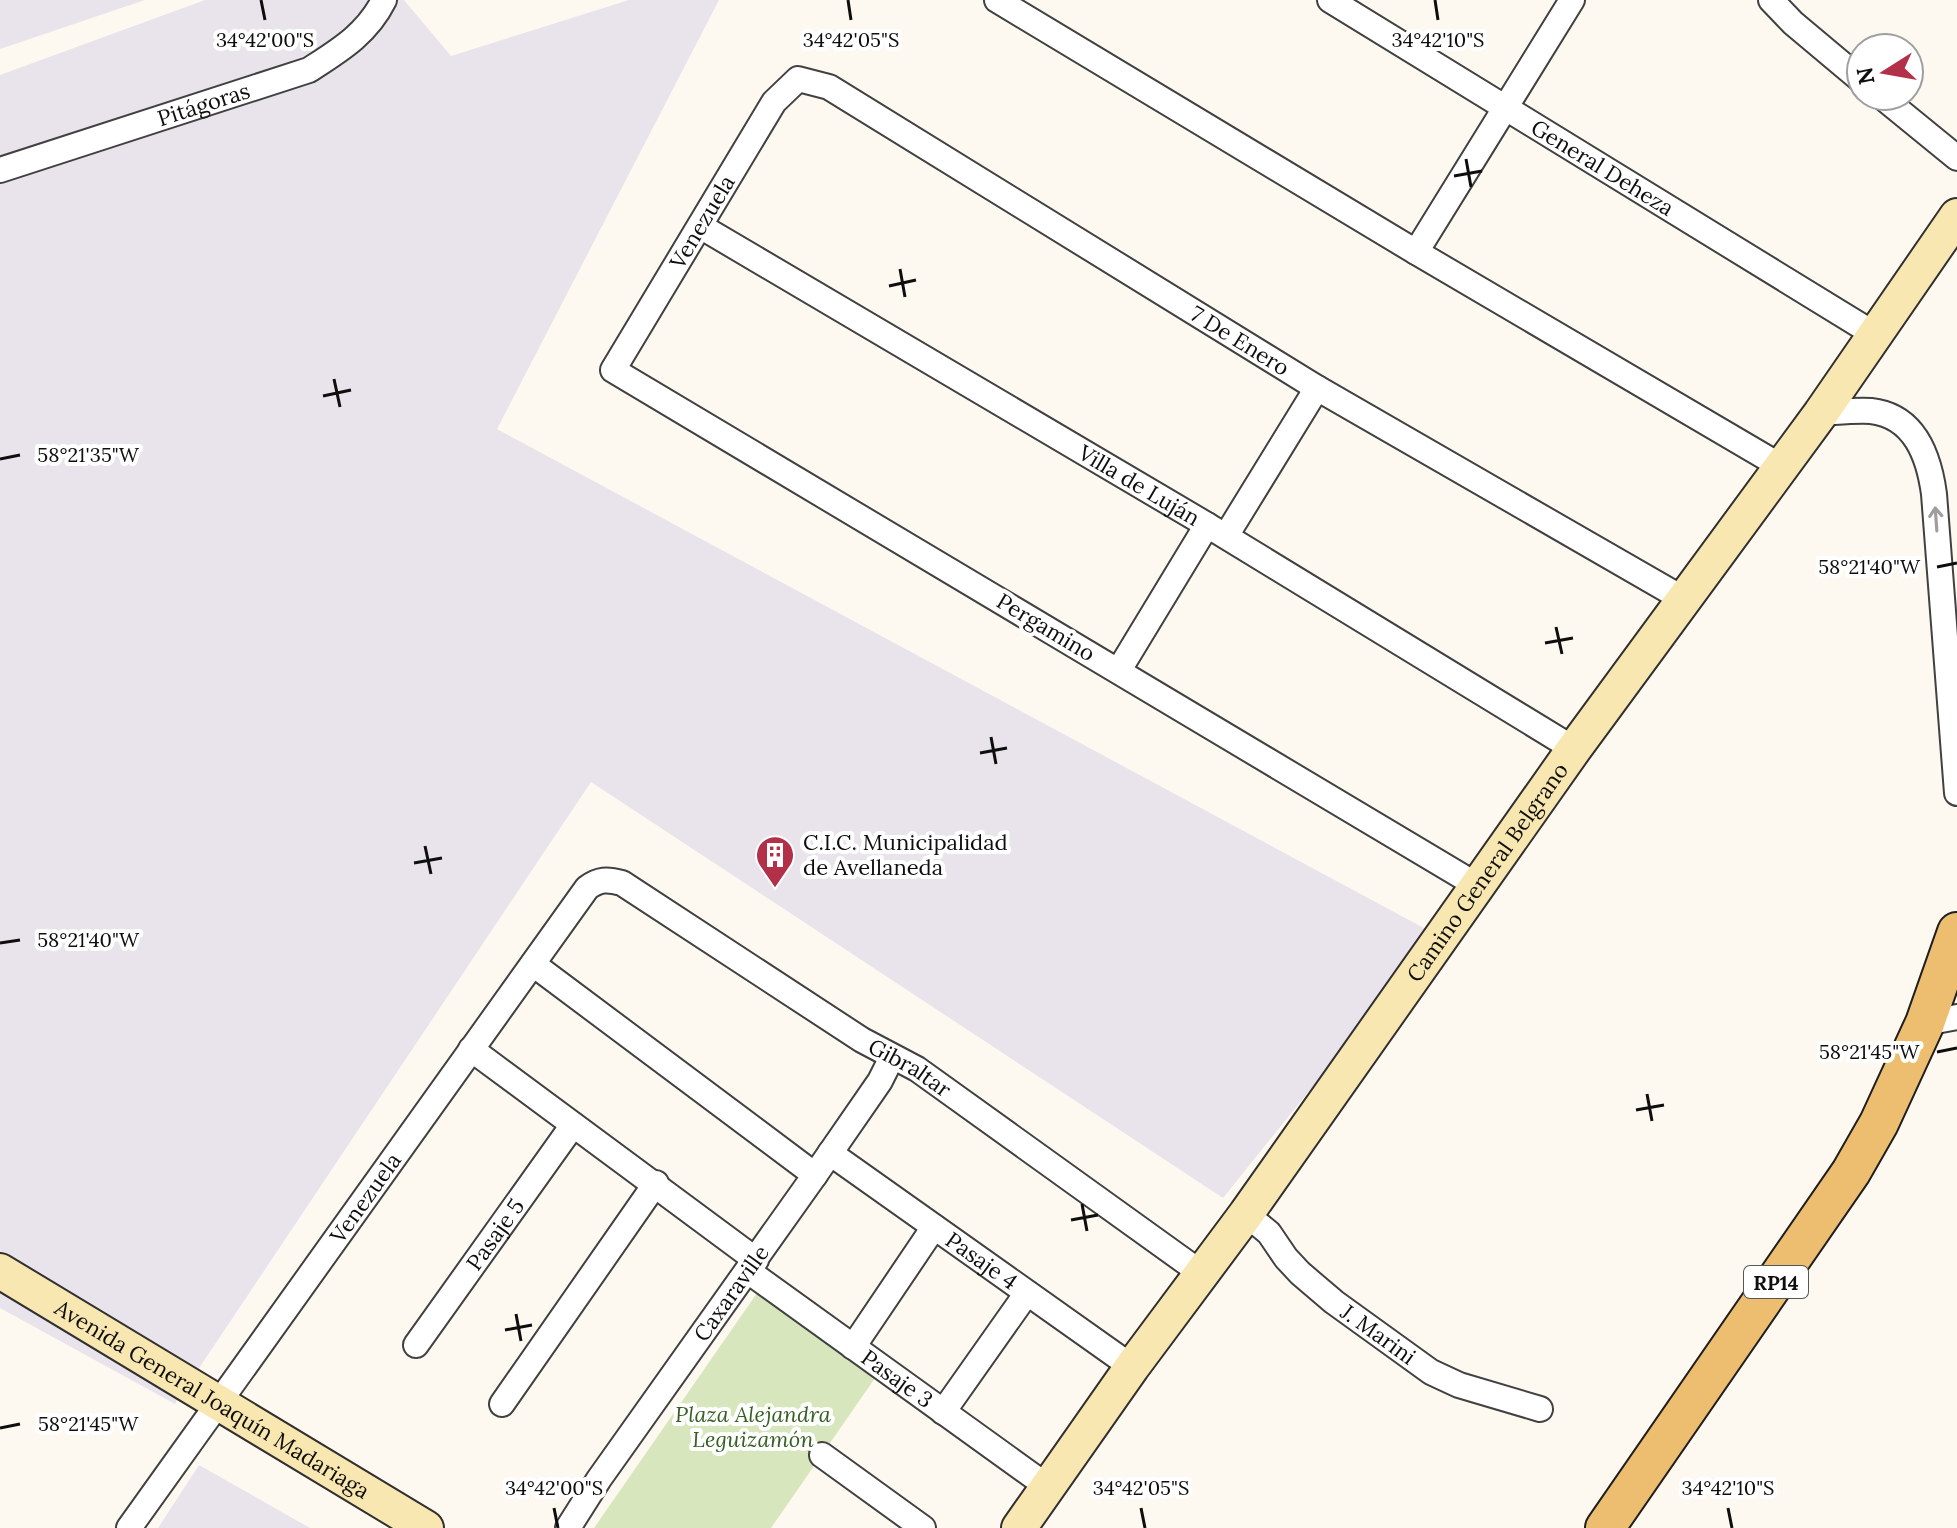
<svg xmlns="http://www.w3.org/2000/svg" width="1957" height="1528" font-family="Lora,serif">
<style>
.industrial{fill:#e9e3ec}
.green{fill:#d7e6bc}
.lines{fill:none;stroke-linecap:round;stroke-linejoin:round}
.street-casing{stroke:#414141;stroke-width:28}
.secondary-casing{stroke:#303030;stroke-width:38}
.primary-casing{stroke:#1f1f1f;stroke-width:42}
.street{stroke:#fff;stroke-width:24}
.secondary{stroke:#f8e7b0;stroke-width:34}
.primary{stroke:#edbe70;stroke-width:38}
.oneway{stroke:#9f9f9f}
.ticks{fill:none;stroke:#0e0e0e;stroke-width:3}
.labels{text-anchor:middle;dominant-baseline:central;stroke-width:8;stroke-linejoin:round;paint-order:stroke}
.shield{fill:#fff;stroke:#565656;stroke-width:2}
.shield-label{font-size:20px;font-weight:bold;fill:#0e0e0e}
.street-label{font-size:22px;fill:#0e0e0e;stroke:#fff}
.poi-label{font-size:22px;fill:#0e0e0e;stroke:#fff;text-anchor:start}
.park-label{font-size:22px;font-style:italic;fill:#386023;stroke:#fff}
.ticks-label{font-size:20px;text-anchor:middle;fill:#0e0e0e;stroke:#fff;stroke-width:8;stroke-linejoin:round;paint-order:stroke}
</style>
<rect width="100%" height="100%" fill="#fef9f0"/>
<g class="industrial">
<path d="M0,0H145L0,49Z"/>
<path d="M205,0H404L451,56L629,0H719L497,429L1435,934L1223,1198L591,782L175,1404L0,1308V75Z"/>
<path d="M199,1465L310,1528H158Z"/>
</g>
<path class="green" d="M764,1283L882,1368L771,1528H594Z"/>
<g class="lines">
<g class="street-casing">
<g id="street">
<path d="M997,0L1416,252L1782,467"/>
<path id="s1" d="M1330,0L1874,334"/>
<path d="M1771,0L1793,23L1861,80"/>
<path d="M1881,96L1957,158"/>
<path id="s2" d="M0,170L309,70C340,50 367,34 384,0"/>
<path id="s3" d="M700,226L1207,525L1574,749"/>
<path d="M1416,252L1572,0"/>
<path d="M1821,413C1838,412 1855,410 1871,411C1915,416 1929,457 1934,494L1957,793"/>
<path d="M1226,536L1317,388"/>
<path d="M1119,670L1207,525"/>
<path id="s4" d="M1478,886L613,370L774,102L798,79L829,87L1317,388L1685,600"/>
<path d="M533,964L815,1175"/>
<path d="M1925,1023L1957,1017"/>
<path d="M471,1049L756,1260"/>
<path id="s5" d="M830,1153L1132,1367"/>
<path id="s6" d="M1246,1214L1269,1233L1286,1258L1300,1273L1334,1302L1431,1372L1459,1385L1540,1409"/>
<path id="s7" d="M748,1271L1048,1487"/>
<path id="s8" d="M416,1345L573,1125"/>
<path d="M853,1347L934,1227"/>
<path d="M502,1404L656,1183"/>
<path d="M943,1412L1027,1293"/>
<path d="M822,1455L923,1528"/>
<path id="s9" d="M129,1528L587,888C599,879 607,879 622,883L862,1040L917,1069L1201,1273"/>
<path id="s10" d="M568,1528L599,1479L815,1175L880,1081L892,1057"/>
</g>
</g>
<g class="secondary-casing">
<g id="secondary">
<path id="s11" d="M0,1271L426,1528"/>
<path id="s12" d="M1019,1528L1132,1367L1246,1214L1574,749L1821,413L1957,216"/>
</g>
</g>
<g class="primary-casing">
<path id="primary" d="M1605,1528L1851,1172L1879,1123L1925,1023L1957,932"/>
</g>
<use href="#street" class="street"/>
<use href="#secondary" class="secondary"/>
<use href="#primary" class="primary"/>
</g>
<defs><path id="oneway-shaft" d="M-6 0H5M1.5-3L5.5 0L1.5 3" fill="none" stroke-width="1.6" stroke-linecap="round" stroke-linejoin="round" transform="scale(2)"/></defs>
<use class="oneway" href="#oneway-shaft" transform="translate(1936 519) rotate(-94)"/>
<path class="ticks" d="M261,0L265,20M848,0L851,20M1435,0L1438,20M1466,159L1471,187M1454,176L1482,171M900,269L905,297M889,286L916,280M334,379L340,407M323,396L351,390M0,459L20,455M1937,567L1957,563M1556,627L1562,654M1545,643L1573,638M991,737L996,764M980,753L1007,748M425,846L431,874M414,863L442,858M0,943L20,940M1937,1052L1957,1048M1647,1094L1652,1121M1636,1110L1664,1105M1082,1204L1087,1231M1071,1220L1098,1215M516,1314L521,1341M505,1330L532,1325M0,1428L20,1424M554,1508L558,1528M1141,1508L1145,1528M1728,1508L1732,1528"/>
<defs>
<g id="building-pin" transform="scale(2)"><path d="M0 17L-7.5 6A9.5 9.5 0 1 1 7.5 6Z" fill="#b23149" stroke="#fff"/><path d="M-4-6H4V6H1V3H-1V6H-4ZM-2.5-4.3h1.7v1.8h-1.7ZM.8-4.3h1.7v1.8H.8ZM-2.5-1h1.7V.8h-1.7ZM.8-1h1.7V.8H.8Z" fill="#fff"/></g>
</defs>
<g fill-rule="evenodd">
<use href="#building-pin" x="775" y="855"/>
</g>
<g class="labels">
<rect class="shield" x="1744" y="1266" width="64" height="32" rx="6"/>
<g class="shield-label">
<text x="1776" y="1282">RP14</text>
</g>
<g class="street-label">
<text stroke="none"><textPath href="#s2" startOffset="214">Pitágoras</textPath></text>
<text stroke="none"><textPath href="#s1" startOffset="320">General Deheza</textPath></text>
<text stroke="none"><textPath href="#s4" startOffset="1180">Venezuela</textPath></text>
<text stroke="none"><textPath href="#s4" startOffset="1868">7 De Enero</textPath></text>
<text stroke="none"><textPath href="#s3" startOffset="510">Villa de Luján</textPath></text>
<text transform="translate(1046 627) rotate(31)">Pergamino</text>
<text stroke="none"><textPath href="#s12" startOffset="806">Camino General Belgrano</textPath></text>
<text stroke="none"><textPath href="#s9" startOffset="1166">Gibraltar</textPath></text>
<text stroke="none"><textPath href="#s9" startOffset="406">Venezuela</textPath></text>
<text stroke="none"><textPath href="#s8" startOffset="136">Pasaje 5</textPath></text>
<text stroke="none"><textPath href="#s5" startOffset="186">Pasaje 4</textPath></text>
<text stroke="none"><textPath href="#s10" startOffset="286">Caxaraville</textPath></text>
<text stroke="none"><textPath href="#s6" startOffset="180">J. Marini</textPath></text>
<text stroke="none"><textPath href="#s7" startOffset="184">Pasaje 3</textPath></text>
<text stroke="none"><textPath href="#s11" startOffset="248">Avenida General Joaquín Madariaga</textPath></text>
</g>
<g class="poi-label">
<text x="803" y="842">C.I.C. Municipalidad<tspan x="803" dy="25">de Avellaneda</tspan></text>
</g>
<g class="park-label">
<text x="753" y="1414">Plaza Alejandra<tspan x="753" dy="25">Leguizamón</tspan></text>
</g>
</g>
<g class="ticks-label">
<text x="265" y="47">34°42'00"S</text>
<text x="851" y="47">34°42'05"S</text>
<text x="1438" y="47">34°42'10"S</text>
<text x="88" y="462">58°21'35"W</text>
<text x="1869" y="574">58°21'40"W</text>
<text x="88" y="947">58°21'40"W</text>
<text x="1869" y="1059">58°21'45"W</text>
<text x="88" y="1431">58°21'45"W</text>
<text x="554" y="1495">34°42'00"S</text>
<text x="1141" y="1495">34°42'05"S</text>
<text x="1728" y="1495">34°42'10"S</text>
</g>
<g transform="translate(1885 72) rotate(259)"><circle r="38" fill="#ffffff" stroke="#9f9f9f" stroke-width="2"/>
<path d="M0-6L14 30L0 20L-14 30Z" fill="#b23149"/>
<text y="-12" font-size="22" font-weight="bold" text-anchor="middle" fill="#0e0e0e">N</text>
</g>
</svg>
